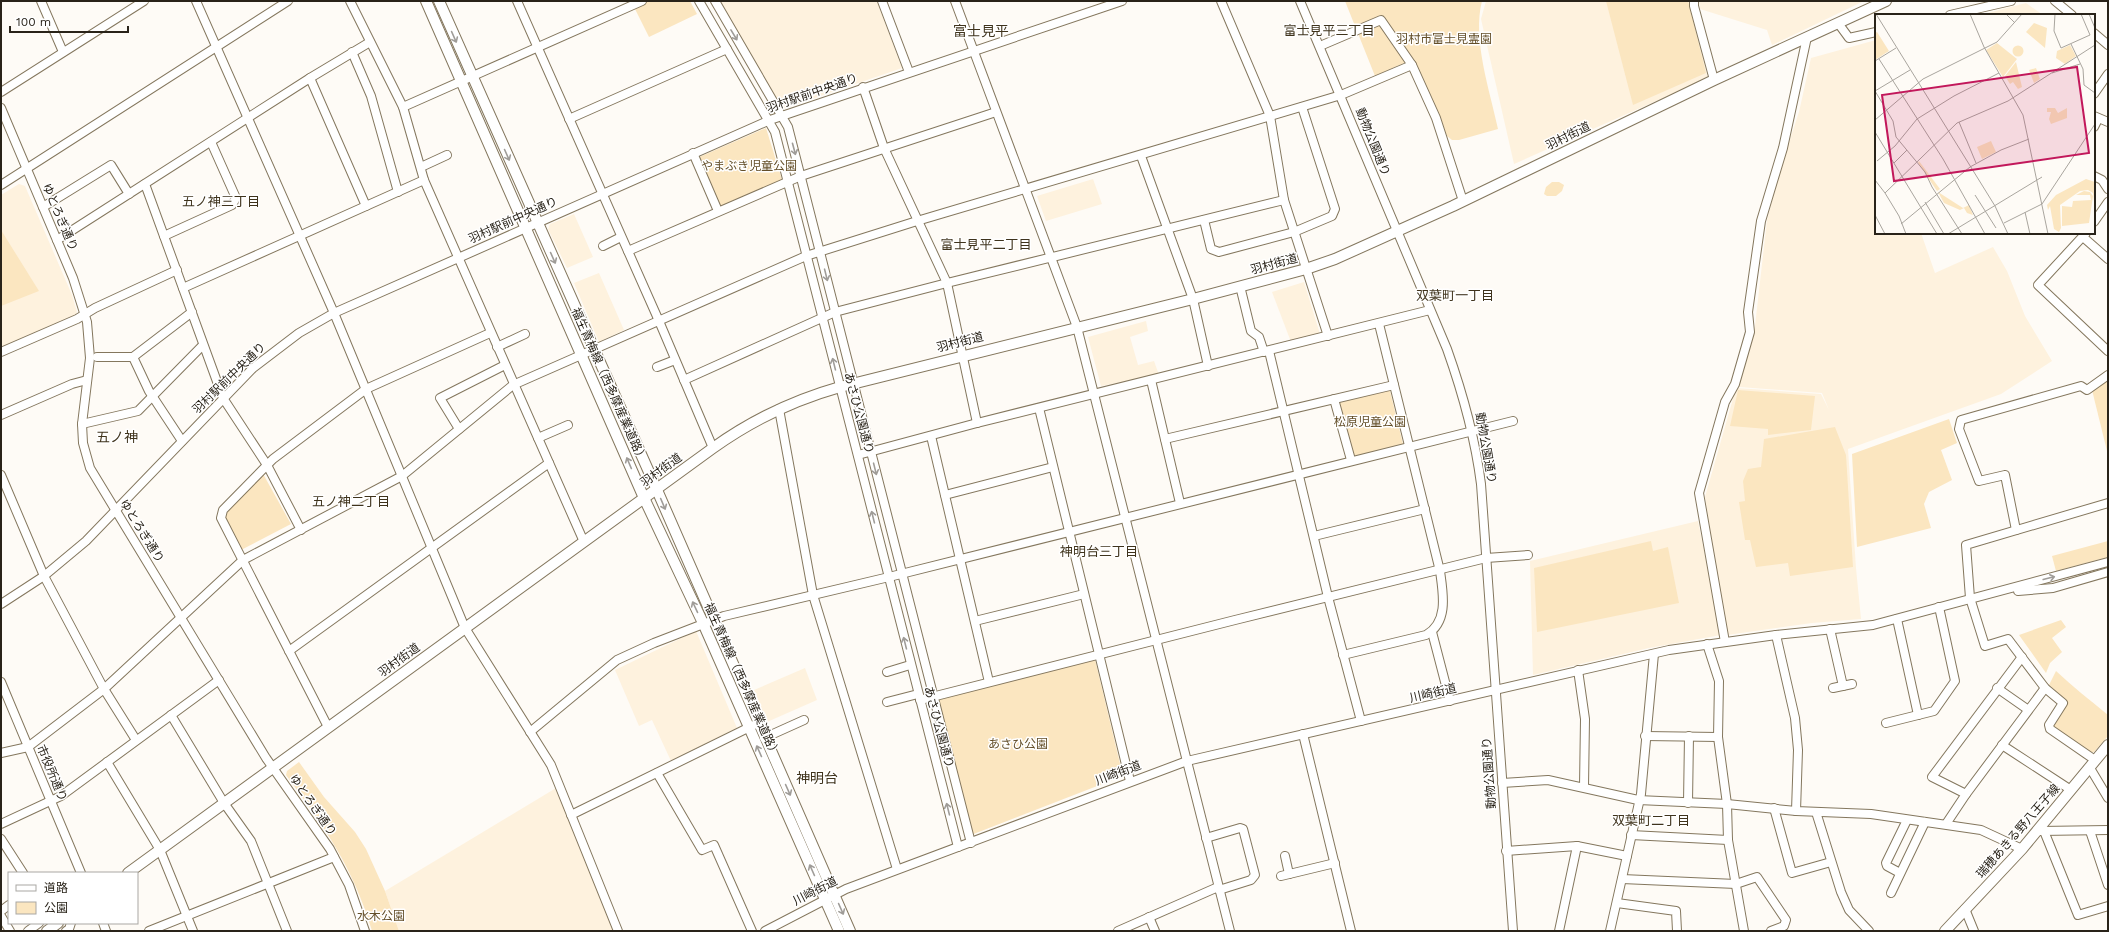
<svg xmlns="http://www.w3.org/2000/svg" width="2109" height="932" font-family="'Work Sans','Noto Sans JP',sans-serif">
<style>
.built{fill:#fef2de}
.green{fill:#fbe6c0}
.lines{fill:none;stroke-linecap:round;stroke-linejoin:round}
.minor-casing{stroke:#84775e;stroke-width:10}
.major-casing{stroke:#84775e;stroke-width:12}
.minor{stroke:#fff;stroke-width:8}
.major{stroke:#fff;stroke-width:10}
.oneway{stroke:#9f9c98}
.labels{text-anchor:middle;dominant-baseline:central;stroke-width:3;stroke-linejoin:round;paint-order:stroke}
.park-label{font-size:12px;fill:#634e28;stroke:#fff}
.street-label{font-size:12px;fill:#292319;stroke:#fff}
.neighbourhood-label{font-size:13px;fill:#3f331c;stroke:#fff}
.quarter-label{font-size:14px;fill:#3f331c;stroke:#fff}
.inset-road{fill:none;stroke:#a9a59e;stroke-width:1}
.view{fill:#c2185b;fill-opacity:0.15;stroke:#c2185b;stroke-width:2}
.inset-edge{fill:none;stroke:#292319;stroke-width:2}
</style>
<rect width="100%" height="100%" fill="#fefbf6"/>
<g class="built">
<path d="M715,1H877L902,68L780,110Z"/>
<path d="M1486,1H1690L1708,78L1514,164L1481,19Z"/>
<path d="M1699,1H1864L1772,45L1767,30L1700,9Z"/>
<path d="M2026,3L2043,15H1980Z"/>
<path d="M1876,40V233H1921L1935,273L1993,247L2007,271L2025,316L2052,361L2001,394L1848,449L1856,568L1861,619L1812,623L1727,635L1705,497L1736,388L1821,394L1829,410L1822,393L1739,387L1755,326L1767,220L1782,163L1799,112L1811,58Z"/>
<path d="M1093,179L1102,204L1046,221L1037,196Z"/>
<path d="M19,184L25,186L72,295L77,312L75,316L1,348V195Z"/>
<path d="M574,214L593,257L567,268L548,229L550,224Z"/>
<path d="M599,273L624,330L599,342L574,283Z"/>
<path d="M1304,282L1320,334L1291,342L1272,292Z"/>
<path d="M1146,321L1148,331L1130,337L1138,365L1154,361L1159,375L1101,386L1088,337Z"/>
<path d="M1698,521L1721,635L1649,648L1533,675L1530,561Z"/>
<path d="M696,631L737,728L671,761L652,720L639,726L615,670Z"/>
<path d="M805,668L817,700L767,722L754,690Z"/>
<path d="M556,788L614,931H399L385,891Z"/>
</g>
<g class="green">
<path d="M648,1H690L697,14L649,37L634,7Z"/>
<path d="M1345,1H1482C1472,39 1490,91 1498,129L1459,140H1452L1447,136L1413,59L1375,76Z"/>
<path d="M1606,1H1688L1706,73L1633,105Z"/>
<path d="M766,128L783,183L719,208L697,158Z"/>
<path d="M1552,182H1559L1564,185L1562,191L1556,196H1547L1544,194L1546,187Z"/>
<path d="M1,230L39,291L1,306Z"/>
<path d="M2108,379V455L2092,390Z"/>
<path d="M1389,387L1403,444L1351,457L1336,400Z"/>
<path d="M1738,390L1815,396L1811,430L1768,435V429L1730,426Z"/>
<path d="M1949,419L1957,443L1941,450L1952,480L1929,492L1924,504L1931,528L1857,547L1852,454Z"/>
<path d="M1835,427L1846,455L1853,567L1790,576L1788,563L1756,567L1750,540H1745L1739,502L1745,501L1743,481L1748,469L1761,467L1764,439Z"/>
<path d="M262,472L291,524L241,550L224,522L222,509Z"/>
<path d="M1651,541L1653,551L1668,547L1679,603L1537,632L1534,568Z"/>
<path d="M2108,541V557L2056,571L2052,556Z"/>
<path d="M2061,620L2066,627L2052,638L2062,652L2050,663L2046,673L2019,635Z"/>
<path d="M1094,655L1123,776L971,835L933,699Z"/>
<path d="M2056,671C2073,687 2090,700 2108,715V736L2094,752H2091L2054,727V723L2068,703L2049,685Z"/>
<path d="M299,762L324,797L355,832L366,849L385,891L399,931H372C353,867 325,828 286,775L287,771Z"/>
</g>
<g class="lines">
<g class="minor-casing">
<g id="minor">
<path d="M41,1L63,52"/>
<path d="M196,1L334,313L465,628L551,765L618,931"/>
<path d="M350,1L403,107L424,180L584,542"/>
<path d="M517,1L659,321L713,448"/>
<path d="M699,1L775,132L958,847"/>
<path d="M715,1L788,127L971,843"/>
<path d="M882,1L909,72"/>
<path d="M955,1L1077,327L1230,931"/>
<path d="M1221,1L1270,116L1284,200L1328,336"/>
<path d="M1300,1L1447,349C1463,394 1475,437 1481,484L1513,931"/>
<path d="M1694,1V6L1714,80"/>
<path d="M2055,1L2072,15"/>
<path d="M1950,15L2011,1"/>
<path d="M1838,23L1849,38L1876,32"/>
<path d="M2094,33L2108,45"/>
<path d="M1320,46L1381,20L1412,65L1436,118L1463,201"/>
<path d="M352,52L371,96L398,192"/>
<path d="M310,78L366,206"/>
<path d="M863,87L884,148L947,283L977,423"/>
<path d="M1,92L144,1"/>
<path d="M2094,94L2108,74"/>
<path d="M403,107L642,1"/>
<path d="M1,108L73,278L87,322L90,358L82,424L83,443L90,468L266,758L330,849L349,885L365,931"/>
<path d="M2094,116L2108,122"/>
<path d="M569,119L727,49"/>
<path d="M2094,127L2098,119"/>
<path d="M693,153L718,211"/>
<path d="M1141,156L1193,299L1208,366"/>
<path d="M421,167L447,155"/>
<path d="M2094,176L2102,180L2108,189"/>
<path d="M145,184L223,398L267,465L301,530"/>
<path d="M1,185L288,1"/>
<path d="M43,207L111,165L129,194"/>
<path d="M1204,220L1211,249L1219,252L1294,232L1332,216L1335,209L1302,107"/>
<path d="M2094,222L2108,202"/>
<path d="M2086,233L2038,285L2108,351"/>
<path d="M164,236L232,205L236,198L211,142"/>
<path d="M2083,237L2108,259"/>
<path d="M57,240L310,78L370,42"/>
<path d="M603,246L621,237"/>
<path d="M628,251L801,176L996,112"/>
<path d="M1240,286L1251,331L1259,337L1264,352"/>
<path d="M183,288L424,180"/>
<path d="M497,347L525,334"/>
<path d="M1269,351L1328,597L1361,721"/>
<path d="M1,352L77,319L95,308L177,270"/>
<path d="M97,357H133L192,312"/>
<path d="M133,357L149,391L182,441"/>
<path d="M657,367L675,360"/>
<path d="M684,380L835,312L947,283L1284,200"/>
<path d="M1151,380L1180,503"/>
<path d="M1334,399L1351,460"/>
<path d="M1039,408L1130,781"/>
<path d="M779,409L813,595L897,869"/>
<path d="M1,415L72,384L87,380"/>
<path d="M82,424L138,411L203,345"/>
<path d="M459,429L440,398L505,365"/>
<path d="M931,436L989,682"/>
<path d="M538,438L568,425"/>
<path d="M1165,439L1394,385"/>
<path d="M858,455L977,423L1430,310"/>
<path d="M1,475L44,576L104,689L136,740"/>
<path d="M945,495L1053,467"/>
<path d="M2016,530L2005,475L1979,481L1959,429L1961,420L2081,386L2087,390L2108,375"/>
<path d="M1314,536L1425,509"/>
<path d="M2018,591L2053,588L2108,572"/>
<path d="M1,604L44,576L86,541L253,368L299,333L334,313L770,120L1122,1"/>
<path d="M1897,619L1918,715"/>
<path d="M975,621L1084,594"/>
<path d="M1830,629L1843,686"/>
<path d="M1432,632L1450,701"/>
<path d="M1776,635L1795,718L1798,750L1796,811"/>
<path d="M1725,642L1699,493L1725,402L1735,384L1750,332L1748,312L1761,221L1783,148L1807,37"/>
<path d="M1707,644L1719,681L1718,737L1727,804L1728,840L1744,931"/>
<path d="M289,651L549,463"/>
<path d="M1343,655L1426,635C1449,622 1443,593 1440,571L1379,324"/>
<path d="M1578,670L1585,719L1584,787"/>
<path d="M887,672L910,665"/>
<path d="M1,682L81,873"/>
<path d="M1833,688L1852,684"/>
<path d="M1997,688L2027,709"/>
<path d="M920,700L1235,620L1486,558L1528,555"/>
<path d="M887,702L918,694"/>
<path d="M171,715L224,803L251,841L287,931"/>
<path d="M1886,723L1934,711L1955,681L1939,607"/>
<path d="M328,727L221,518L223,510L273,459L366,389L490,333"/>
<path d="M530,732L617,660L654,643L724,616L889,577L1513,421"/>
<path d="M1303,734L1351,931"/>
<path d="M1645,736L1718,737"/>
<path d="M764,738L804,720"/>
<path d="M2002,745L2071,790"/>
<path d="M1,753L28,747L104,689L243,560L402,476L513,385L806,256L917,221L1341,95L1412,65"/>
<path d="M2095,760L2050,729L2049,725L2063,703L2045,688L2008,639L1985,646L1970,598L1966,545L2108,503"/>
<path d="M107,762L160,850L193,931"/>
<path d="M2090,768L2108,798"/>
<path d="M657,773L702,850L714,845L752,931"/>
<path d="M1502,783L1548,780L1638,800L1727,804L1796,811L1871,814L1981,830L2022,849"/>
<path d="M1966,794L1932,777L2022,657"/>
<path d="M1688,803L1689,736"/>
<path d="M1774,808L1792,873L1831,862"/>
<path d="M1816,812L1841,892L1849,910L1869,931"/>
<path d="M571,815L758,723"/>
<path d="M1,824L61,796L219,680"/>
<path d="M1946,824L1966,794L2045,688"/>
<path d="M2040,831L2108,830"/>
<path d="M2044,831L2078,915L2108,906"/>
<path d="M2090,831L2108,885"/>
<path d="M1631,835L1728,840"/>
<path d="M1206,838L1240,828L1243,829L1255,875L1251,880L1219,890"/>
<path d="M1,839L23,873"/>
<path d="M1506,851L1577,846L1627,856"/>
<path d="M1285,856L1289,874"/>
<path d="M1900,873L1887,866L1886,863L1907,820"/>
<path d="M1281,876L1335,863"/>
<path d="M1622,879L1736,884L1757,877L1786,920L1784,926L1771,931"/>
<path d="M1891,893L1925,822"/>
<path d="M1617,903L1676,911L1677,931"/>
<path d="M1965,909L1974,931"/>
<path d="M1,911L9,905"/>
<path d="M1,916L10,931"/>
<path d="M1149,917L1155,931"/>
<path d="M103,923L106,931"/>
<path d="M28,931L39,923"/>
<path d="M66,931L69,929L71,923"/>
<path d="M149,931L334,857"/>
<path d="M765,931L846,889L1187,761L1669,650L1776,635L1873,625L2108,562"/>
<path d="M1118,931L1218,887"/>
<path d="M1559,931L1577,846"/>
<path d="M1610,931L1641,794L1654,654"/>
</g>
</g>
<g class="major-casing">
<g id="major">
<path d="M426,1L644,498L703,623L839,931"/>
<path d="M439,1L657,490L850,931"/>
<path d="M128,873L713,448C752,420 794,400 840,387L1193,299L1306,269L1335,259L1453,206L1714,80L1886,1"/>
<path d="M47,931L58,923"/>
<path d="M1945,931L2022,849L2108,745"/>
</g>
</g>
<use href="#minor" class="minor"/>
<use href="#major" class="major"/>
</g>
<defs><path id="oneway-shaft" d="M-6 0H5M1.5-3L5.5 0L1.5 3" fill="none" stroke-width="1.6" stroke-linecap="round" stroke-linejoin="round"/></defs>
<g class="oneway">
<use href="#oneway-shaft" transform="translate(734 35) rotate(59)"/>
<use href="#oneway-shaft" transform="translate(454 37) rotate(66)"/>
<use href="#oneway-shaft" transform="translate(794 149) rotate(75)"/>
<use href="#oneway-shaft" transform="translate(507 155) rotate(66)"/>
<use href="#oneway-shaft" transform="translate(553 258) rotate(66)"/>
<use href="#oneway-shaft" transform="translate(826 275) rotate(76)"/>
<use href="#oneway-shaft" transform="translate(834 364) rotate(-104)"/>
<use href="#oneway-shaft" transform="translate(629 463) rotate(-113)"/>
<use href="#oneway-shaft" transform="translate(875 469) rotate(76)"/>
<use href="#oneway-shaft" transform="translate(663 504) rotate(67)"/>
<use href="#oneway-shaft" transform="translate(873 517) rotate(-104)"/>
<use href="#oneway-shaft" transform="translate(2049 578) rotate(-14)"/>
<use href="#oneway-shaft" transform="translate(695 607) rotate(-115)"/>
<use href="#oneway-shaft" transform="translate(905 643) rotate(-104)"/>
<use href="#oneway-shaft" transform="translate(759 751) rotate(-114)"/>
<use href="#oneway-shaft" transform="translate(788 790) rotate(66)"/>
<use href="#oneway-shaft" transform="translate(948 809) rotate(-104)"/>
<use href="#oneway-shaft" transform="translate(812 870) rotate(-114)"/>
<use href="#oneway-shaft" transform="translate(841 909) rotate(66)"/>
</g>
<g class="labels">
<g class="park-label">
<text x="1444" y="39">羽村市富士見霊園</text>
<text x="749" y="166">やまぶき児童公園</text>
<text x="1370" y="422">松原児童公園</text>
<text x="1018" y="744">あさひ公園</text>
<text x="381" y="916">水木公園</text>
</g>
<g class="street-label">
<text transform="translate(812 93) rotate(-19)">羽村駅前中央通り</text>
<text transform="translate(1568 136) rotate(-26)">羽村街道</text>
<text transform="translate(1373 142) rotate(68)">動物公園通り</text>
<text transform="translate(60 217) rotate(67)">ゆとろぎ通り</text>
<text transform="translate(513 220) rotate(-24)">羽村駅前中央通り</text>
<text transform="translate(1274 264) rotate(-15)">羽村街道</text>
<text transform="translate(960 342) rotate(-14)">羽村街道</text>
<text transform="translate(229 378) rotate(-44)">羽村駅前中央通り</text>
<text transform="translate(609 385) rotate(66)">福生青梅線（西多摩産業道路）</text>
<text transform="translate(859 413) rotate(75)">あさひ公園通り</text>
<text transform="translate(1486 448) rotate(80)">動物公園通り</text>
<text transform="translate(661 470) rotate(-36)">羽村街道</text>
<text transform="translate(142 531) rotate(58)">ゆとろぎ通り</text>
<text transform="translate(399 660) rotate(-36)">羽村街道</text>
<text transform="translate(742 680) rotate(66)">福生青梅線（西多摩産業道路）</text>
<text transform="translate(1433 693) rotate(-13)">川崎街道</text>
<text transform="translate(939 727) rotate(75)">あさひ公園通り</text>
<text transform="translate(52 773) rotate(67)">市役所通り</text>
<text transform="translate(1118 773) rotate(-21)">川崎街道</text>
<text transform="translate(1489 773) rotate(-94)">動物公園通り</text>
<text transform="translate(313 805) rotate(55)">ゆとろぎ通り</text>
<text transform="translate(2018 831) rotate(-49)">瑞穂あきる野八王子線</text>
<text transform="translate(815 891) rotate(-27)">川崎街道</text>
</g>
<g class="neighbourhood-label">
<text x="1329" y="30">富士見平三丁目</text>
<text x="221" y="201">五ノ神三丁目</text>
<text x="986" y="244">富士見平二丁目</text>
<text x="1455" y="295">双葉町一丁目</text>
<text x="351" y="501">五ノ神二丁目</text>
<text x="1099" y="551">神明台三丁目</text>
<text x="1651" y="820">双葉町二丁目</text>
</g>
<g class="quarter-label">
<text x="981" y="31">富士見平</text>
<text x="117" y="437">五ノ神</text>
<text x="817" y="778">神明台</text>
</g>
</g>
<g transform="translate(1875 14)">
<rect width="220" height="220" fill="#fefbf6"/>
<path d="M159,9L172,14L170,34L151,18ZM2,18L14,37L0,46V19ZM122,29L142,45L128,63L111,36ZM195,31L201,42L190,50L181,44L182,37ZM137.5 37a5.5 5.5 0 1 1 11 0a5.5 5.5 0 1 1-11 0ZM141,48L147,73L143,75L138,68L135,70L130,62ZM161,54L165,65L159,69L154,56ZM172,94H180L183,99L192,94V104L176,110L174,105L176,98H172ZM116,127L121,138L107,145L102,133ZM44,147L65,175L62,177L43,149ZM211,165L220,168V196L218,179L213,176L205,177L185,191L186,214L184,218L179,215L175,192L173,196L172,191L181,181ZM209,177L215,178L218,182L214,209L187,212V192L197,193L198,187L216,186L215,181H201ZM63,178L88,194L94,191L98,201L92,199L89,194L85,196L69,189Z" fill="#fbe6c0"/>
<path class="inset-road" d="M1,0L120,192L133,220M95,0L109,33L148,101L173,220M131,0L140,9M180,0L179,17L186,34L215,21L206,0M214,0L220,14M196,30L208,55L209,71L220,79M4,45L68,145L110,220M0,47L21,34M177,59L205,50M0,77L18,107L21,123L50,158L57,173L87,220M0,77L35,56M0,106L48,65L122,28L147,0M84,108L101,149M0,118L62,220M2,147L20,132L42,105L79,82L124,59M19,149L32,136M0,166L10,179L82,109L133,87L220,31M10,179L24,202L31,220M100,181L121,214M50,188L69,220M150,198L155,220M0,201L10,220M129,209L167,190L220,110M26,210L95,153L126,136L154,125M73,220L167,163"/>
<path class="view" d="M202,53L214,139L19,167L7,81Z"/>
<rect width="220" height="220" class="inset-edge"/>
</g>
<rect width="2109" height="932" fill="none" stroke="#292319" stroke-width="4"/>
<rect x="8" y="872" width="130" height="52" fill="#ffffff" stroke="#a9a7a3"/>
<rect x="16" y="885" width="20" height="6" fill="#ffffff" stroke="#a9a7a3"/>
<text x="44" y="892" font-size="12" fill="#292319">道路</text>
<rect x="16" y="902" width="20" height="12" fill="#fbe6c0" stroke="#a9a7a3"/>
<text x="44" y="912" font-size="12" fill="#292319">公園</text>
<path d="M10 26v6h118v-6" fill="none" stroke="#292319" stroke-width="2"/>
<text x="16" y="26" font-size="12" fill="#292319" stroke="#ffffff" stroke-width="3" paint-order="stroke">100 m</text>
</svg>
